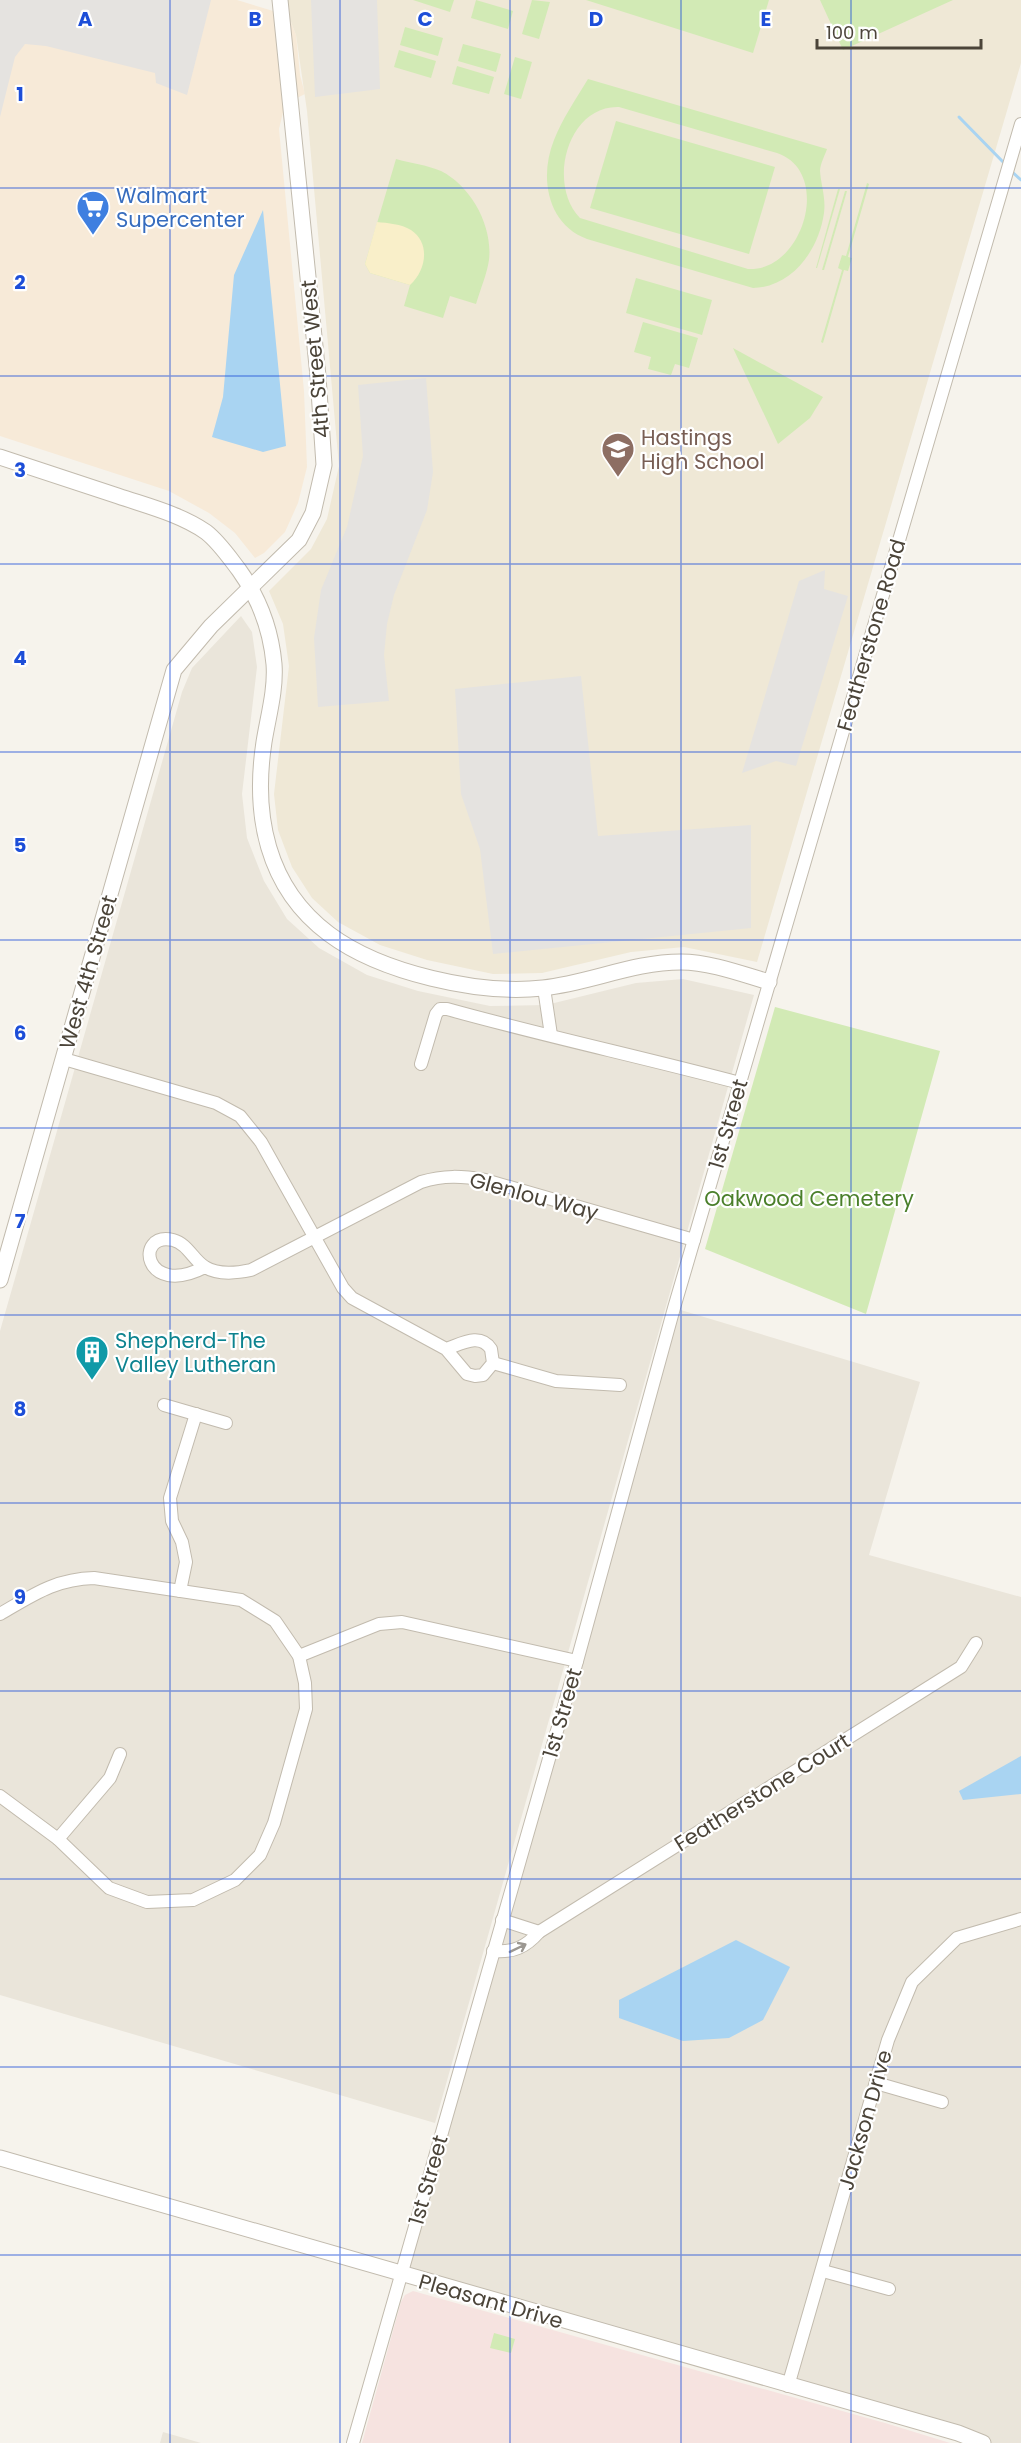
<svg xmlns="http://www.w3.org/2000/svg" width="1021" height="2443" font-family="Poppins,sans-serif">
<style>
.residential{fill:#eae5da}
.commercial{fill:#f7ead8}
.education{fill:#efe8d6}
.medical{fill:#f6e3e0}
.green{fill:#d2eab5;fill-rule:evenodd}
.sand{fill:#f9efc9}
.parking{fill:#e5e3e0}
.water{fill:#a9d4f2}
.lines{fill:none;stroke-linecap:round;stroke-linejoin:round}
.stream{stroke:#a9d4f2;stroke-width:3}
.minor-casing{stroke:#c2bbae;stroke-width:14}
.tertiary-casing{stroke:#c2bbae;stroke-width:17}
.minor{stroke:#fff;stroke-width:12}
.tertiary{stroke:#fff;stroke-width:15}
.oneway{stroke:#9c9892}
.grid{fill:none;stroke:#1d4ed8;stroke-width:1.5;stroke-opacity:0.55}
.labels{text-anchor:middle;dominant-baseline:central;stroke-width:4.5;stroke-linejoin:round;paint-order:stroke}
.shop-label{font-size:21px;fill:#366cbe;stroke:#fff;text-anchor:start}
.street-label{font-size:21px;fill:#4b4439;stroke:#fff}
.education-label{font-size:21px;fill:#785e54;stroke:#fff;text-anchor:start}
.park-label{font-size:21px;fill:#4a7f2a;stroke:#fff}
.culture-label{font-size:21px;fill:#0d838f;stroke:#fff;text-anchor:start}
.grid-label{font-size:20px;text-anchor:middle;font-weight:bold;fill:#1d4ed8;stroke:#fff;stroke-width:4.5;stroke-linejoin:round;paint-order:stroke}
</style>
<rect width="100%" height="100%" fill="#f6f3ec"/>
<g class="residential">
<path d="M241,616L252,632L257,667L242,794L247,838L264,881L287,919L319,948L367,975L418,991L490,1006L546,1005L636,983L683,979L754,995L435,2123L0,1995V1331L182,692L192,668Z"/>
<path d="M674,1308L920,1382L869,1555L1021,1597V2443H983L401,2275Z"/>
<path d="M163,2432L201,2443H160Z"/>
</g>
<path class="commercial" d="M0,0H237L280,13L291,22L296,35L300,75L305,94L285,104L279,129L304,391L307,467L298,503L285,532L264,553L255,558L235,533L209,513L169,491L0,436Z"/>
<path class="education" d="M283,0H1021V63L757,962L684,947L631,952L542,973L493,974L427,960L380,945L338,922L312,898L292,867L278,830L274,794L289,666L283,624L269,591L311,549L327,519L339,466L307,111L296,35L291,22L283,17Z"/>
<path class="medical" d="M413,2291L885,2423L950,2443H362L401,2302L405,2295Z"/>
<g class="green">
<path d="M413,0H454L450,12Z"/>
<path d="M476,0L513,11L508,29L471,18Z"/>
<path d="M532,0L550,2L539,39L522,34Z"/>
<path d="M586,0H769L753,53Z"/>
<path d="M820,0H953L843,50Z"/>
<path d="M405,27L443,38L438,56L400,45Z"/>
<path d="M463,44L501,54L496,72L458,61Z"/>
<path d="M399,50L436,61L431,78L394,67Z"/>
<path d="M515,57L532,62L521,99L504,94Z"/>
<path d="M457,66L494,77L489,94L452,84Z"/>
<path d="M588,79L827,149C825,155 820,164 820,171C821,185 826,198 824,213C819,249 793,287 753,288L587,239C547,224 539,177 554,140C562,119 576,99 588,79ZM619,107L777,153C833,172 803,272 748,269L580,218C547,185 567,105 619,107Z"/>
<path d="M616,121L775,167L749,254L590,208Z"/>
<path d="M396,159C410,163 427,165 441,171C471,186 493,226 489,260C487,274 480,290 476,304L450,296L443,318L404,306L410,285L370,273L365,264Z"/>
<path d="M867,183L869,184L848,257L852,258L848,271L844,270L823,343L821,342L842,270L838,268L842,255L846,256Z"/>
<path d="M838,189H840L817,268H816Z"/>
<path d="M845,191H847L824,270H822Z"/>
<path d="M636,278L712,300L702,335L626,313Z"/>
<path d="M643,322L698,338L689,368L675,364L671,375L648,369L651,357L634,352Z"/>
<path d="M733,348L823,397L810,418L778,444Z"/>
<path d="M775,1007L940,1051L866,1314L705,1249Z"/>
<path d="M494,2333L515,2339L511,2353L490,2348Z"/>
</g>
<path class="sand" d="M377,222C388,223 401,224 411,230C431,243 426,271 410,285L370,273L365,264Z"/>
<g class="parking">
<path d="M0,0H211L187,95L156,83L155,73L46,46L25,44L15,57L0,117Z"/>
<path d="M311,0H377L380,89L315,97Z"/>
<path d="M426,378L433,472L427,510L394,595L387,624L384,655L389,701L318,707L314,638L321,590L347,527L363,456L358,385Z"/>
<path d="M825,570L824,589L848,596L796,766L776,761L742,773L799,581Z"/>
<path d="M581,676L598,836L751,825V928L493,954L480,849L461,794L455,689Z"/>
</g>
<g class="water">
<path d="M263,210L286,446L263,452L212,437L223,397L234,275Z"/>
<path d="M1021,1756V1794L963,1800L959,1791Z"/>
<path d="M736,1940L790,1967L763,2020L729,2038L683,2041L619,2018V2000Z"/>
</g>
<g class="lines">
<g class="stream">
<path d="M959,117L1006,165"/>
<path d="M1010,170L1021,180"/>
</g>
<g class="minor-casing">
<g id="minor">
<path d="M544,988L551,1035"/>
<path d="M64,1059L216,1103L240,1116L261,1142L343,1288L352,1298L446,1349L467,1374L475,1376L483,1375L493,1363L491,1349C480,1332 461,1344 446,1349"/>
<path d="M421,1064L436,1014L440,1009H447C544,1036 642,1057 740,1083"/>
<path d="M205,1267C143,1299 134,1231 173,1240C188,1244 193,1260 205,1267C218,1275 237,1273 251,1270L421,1182C444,1175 462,1176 485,1180L694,1240"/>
<path d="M493,1363L556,1381L620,1385"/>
<path d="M164,1405L226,1423"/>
<path d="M180,1591L186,1562L182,1542L172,1521L170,1498L196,1414"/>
<path d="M0,1614C33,1595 55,1579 94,1578L241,1600L275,1621L299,1656L305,1683L306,1709L274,1823L260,1855L235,1880L193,1900L147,1902L109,1888L58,1839L0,1796"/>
<path d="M299,1656L379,1624L402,1622L577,1661"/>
<path d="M58,1839L110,1778L120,1754"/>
<path d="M502,1920L539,1932"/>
<path d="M493,1951C513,1953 526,1947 539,1932L961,1667L976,1643"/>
<path d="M876,2083L942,2102"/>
<path d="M823,2271L889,2289"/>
<path d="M788,2386L888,2040L912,1982L957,1938L1021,1919"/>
<path d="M353,2443L577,1661L674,1308L1021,124"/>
</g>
</g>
<g class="tertiary-casing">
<g id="tertiary">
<path d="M0,457C39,470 78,483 118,496C147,506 180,514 206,532C219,542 229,557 239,570C259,598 271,630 274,664C276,690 268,717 264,742C253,814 266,887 329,934C381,973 479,995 543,988C590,983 633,962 681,962C710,962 742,974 769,982"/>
<path d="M0,1280L174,670L211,626L299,540L313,513L324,465L318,376L280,0"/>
<path d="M0,2158L958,2433L983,2443"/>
</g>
</g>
<use href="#minor" class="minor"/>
<use href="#tertiary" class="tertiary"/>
</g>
<defs><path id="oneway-shaft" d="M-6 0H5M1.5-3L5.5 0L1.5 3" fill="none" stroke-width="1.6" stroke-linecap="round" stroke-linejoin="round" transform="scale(1.5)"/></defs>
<use class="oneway" href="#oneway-shaft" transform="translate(518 1948) rotate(-26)"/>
<path class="grid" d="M170,0V2443M340,0V2443M510,0V2443M681,0V2443M851,0V2443M0,188H1021M0,376H1021M0,564H1021M0,752H1021M0,940H1021M0,1128H1021M0,1315H1021M0,1503H1021M0,1691H1021M0,1879H1021M0,2067H1021M0,2255H1021"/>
<defs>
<g id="supermarket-pin" transform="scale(1.725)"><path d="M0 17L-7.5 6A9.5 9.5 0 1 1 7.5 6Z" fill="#3f7fe0" stroke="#fff"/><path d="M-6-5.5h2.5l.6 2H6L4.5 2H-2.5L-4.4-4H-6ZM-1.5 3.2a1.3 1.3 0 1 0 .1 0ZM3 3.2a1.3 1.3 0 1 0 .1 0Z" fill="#fff"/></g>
<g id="school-pin" transform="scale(1.725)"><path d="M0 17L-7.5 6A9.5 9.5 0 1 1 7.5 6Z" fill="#8d6e63" stroke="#fff"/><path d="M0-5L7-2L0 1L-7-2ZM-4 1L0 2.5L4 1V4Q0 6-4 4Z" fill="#fff"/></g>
<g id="building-pin" transform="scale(1.725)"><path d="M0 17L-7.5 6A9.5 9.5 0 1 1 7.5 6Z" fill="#0f9aa8" stroke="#fff"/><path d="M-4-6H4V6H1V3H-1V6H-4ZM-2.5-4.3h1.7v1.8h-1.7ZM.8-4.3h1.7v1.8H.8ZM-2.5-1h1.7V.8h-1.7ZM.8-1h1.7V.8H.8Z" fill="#fff"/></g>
</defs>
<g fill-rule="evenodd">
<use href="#supermarket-pin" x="93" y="207"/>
<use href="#school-pin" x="618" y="449"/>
<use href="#building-pin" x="92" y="1352"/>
</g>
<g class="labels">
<g class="shop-label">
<text x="116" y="195">Walmart<tspan x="116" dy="24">Supercenter</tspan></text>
</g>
<g class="street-label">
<text transform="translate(315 359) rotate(-95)">4th Street West</text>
<text transform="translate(871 635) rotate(-74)">Featherstone Road</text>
<text transform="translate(88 972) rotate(-74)">West 4th Street</text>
<text transform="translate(728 1124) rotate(-74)">1st Street</text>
<text transform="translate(534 1196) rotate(15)">Glenlou Way</text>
<text transform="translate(562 1713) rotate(-74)">1st Street</text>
<text transform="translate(762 1792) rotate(-32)">Featherstone Court</text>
<text transform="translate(865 2120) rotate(-74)">Jackson Drive</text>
<text transform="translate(428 2180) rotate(-74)">1st Street</text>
<text transform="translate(491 2301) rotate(16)">Pleasant Drive</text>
</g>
<g class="education-label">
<text x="641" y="437">Hastings<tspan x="641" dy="24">High School</tspan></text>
</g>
<g class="park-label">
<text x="809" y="1198">Oakwood Cemetery</text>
</g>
<g class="culture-label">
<text x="115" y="1340">Shepherd-The<tspan x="115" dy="24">Valley Lutheran</tspan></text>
</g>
</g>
<g class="grid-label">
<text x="85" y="26">A</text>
<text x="255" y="26">B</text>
<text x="425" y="26">C</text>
<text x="596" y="26">D</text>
<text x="766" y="26">E</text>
<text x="20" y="101">1</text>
<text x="20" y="289">2</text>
<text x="20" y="477">3</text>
<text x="20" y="665">4</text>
<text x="20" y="852">5</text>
<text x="20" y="1040">6</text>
<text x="20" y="1228">7</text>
<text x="20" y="1416">8</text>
<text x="20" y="1604">9</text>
</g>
<path d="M817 39v9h164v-9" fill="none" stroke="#4b4439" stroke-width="3"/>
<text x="826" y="39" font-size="18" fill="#4b4439" stroke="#ffffff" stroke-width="4.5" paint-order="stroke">100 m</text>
</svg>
